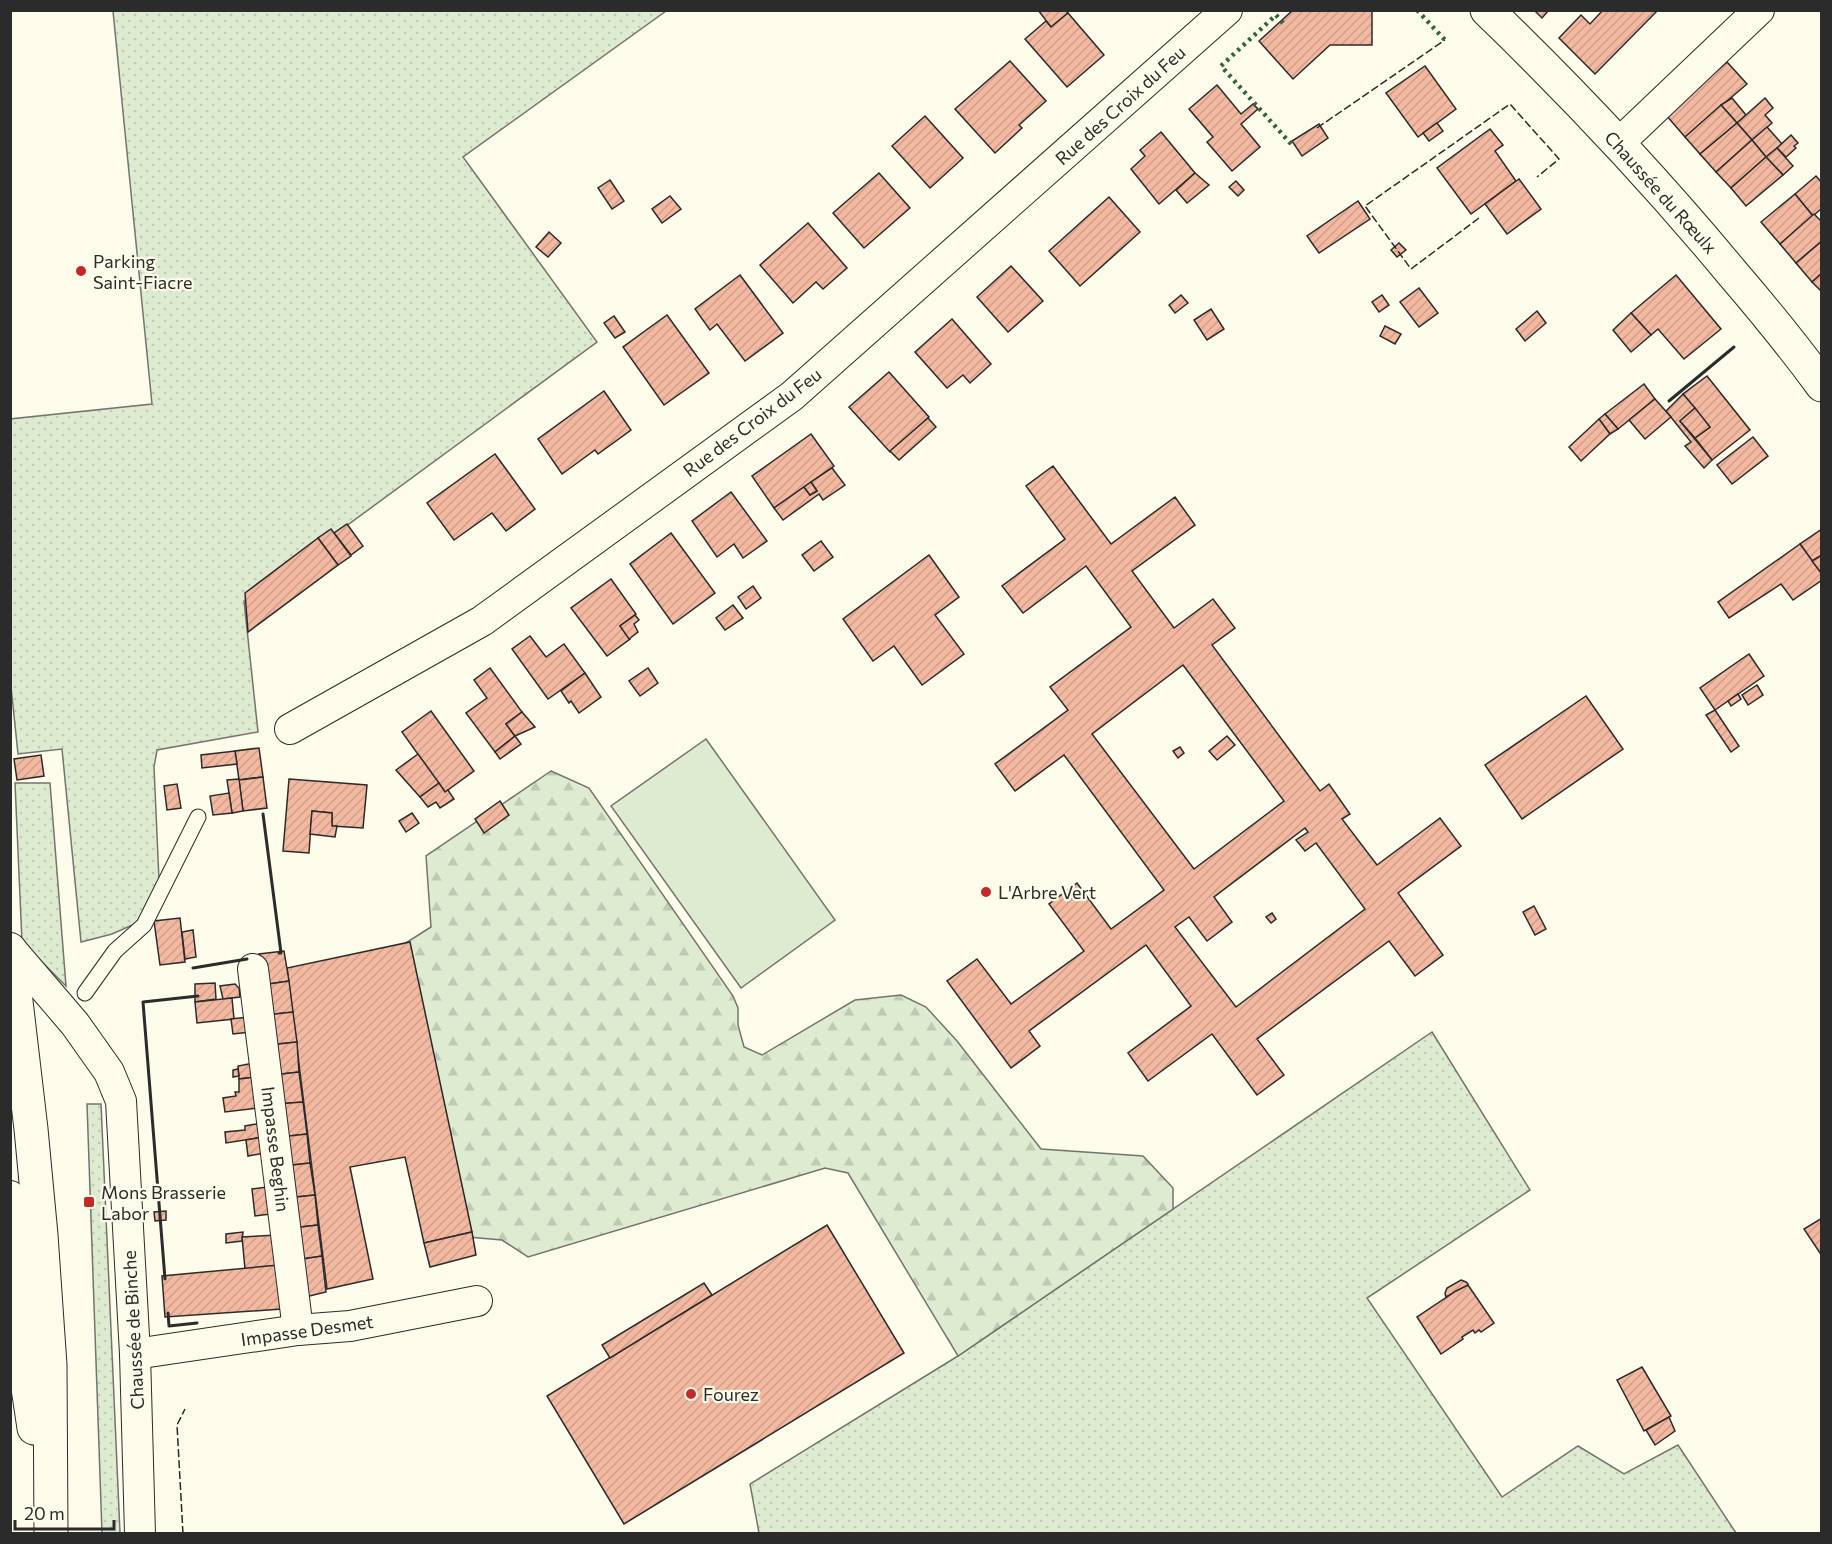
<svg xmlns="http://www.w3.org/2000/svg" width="1832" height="1544" font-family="Commissioner,sans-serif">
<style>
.grass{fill:url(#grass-dots);stroke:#74746e;stroke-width:1.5}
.forest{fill:url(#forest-firs);stroke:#74746e;stroke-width:1.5}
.garden{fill:#deebd1;stroke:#74746e;stroke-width:1.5}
.building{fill:url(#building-hatch);stroke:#2b2b2b;stroke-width:1.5;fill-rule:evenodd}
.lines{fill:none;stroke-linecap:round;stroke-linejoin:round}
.lane-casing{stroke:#2b2b2b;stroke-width:17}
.street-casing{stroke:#2b2b2b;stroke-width:32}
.secondary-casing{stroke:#2b2b2b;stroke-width:35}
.primary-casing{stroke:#2b2b2b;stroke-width:35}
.lane{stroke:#fdfbea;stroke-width:15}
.street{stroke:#fdfbea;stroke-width:30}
.secondary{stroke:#fdfbea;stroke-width:33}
.primary{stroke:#fdfbea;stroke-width:33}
.hedge{stroke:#34623c;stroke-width:4.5;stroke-dasharray:3 4.5;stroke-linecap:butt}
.fence{stroke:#2b2b2b;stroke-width:1.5;stroke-dasharray:8 3;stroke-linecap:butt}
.wall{stroke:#2b2b2b;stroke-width:3}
.poi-dot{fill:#c62828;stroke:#fdfbea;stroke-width:2}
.labels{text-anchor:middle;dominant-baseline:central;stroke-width:4.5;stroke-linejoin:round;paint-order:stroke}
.street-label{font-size:18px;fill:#2b2b2b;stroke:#fdfbea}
.poi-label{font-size:18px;fill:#2b2b2b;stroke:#fdfbea;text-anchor:start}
</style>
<defs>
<pattern id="grass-dots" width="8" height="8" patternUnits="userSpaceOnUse" patternTransform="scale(1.5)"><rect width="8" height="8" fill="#deebd1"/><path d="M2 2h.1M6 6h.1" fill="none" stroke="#bfcab4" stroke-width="1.8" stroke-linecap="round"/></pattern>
<pattern id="forest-firs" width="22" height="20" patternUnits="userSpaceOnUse" patternTransform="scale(1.5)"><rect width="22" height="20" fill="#deebd1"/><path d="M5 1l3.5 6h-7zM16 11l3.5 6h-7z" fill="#bfcab4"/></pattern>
<pattern id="building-hatch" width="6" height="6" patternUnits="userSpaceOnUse" patternTransform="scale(1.5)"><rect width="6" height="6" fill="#f2b8a0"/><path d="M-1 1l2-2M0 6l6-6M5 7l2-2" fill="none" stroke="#d09e8a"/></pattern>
</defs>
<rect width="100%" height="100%" fill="#fdfbea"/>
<g class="grass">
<path d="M113,11H666L463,157L597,342L244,601L258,732L157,750L154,767L159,880L137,923L112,934L81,942L62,749L18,754L10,677V419L152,404Z"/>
<path d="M15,783H50L66,986L22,942Z"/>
<path d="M1432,1032L1530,1190L1367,1298L1502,1497L1578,1446L1624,1474L1678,1445L1736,1533H759L750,1484L958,1356Z"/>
<path d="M87,1104H101L120,1533H102Z"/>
</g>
<path class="forest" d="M551,771L589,788L733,996L738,1008V1025L744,1047L762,1055L855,1000L901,995L926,1007L957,1041L1041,1149L1143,1156L1173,1188V1209L958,1356L848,1173L825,1168L528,1257L502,1240L468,1237L385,956L431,927L426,856Z"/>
<path class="garden" d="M706,739L835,920L741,988L611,806Z"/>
<g class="building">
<path d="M1038,10H1065L1068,13L1051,27Z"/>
<path d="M1293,10H1372V45H1330L1293,79L1259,41Z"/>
<path d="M1534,10H1549L1542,18Z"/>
<path d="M1603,10H1658L1595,74L1559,38L1581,15L1590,24Z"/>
<path d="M1068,13L1104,55L1067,87L1025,39L1046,21L1051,27Z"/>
<path d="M1010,61L1046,101L1019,125L1022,128L995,153L955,109Z"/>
<path d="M1727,62L1747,84L1685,137L1666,115Z"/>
<path d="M1425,66L1456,109L1418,137L1386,93Z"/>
<path d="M1217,85L1241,114L1253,104L1258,109L1241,124L1260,147L1232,171L1207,142L1213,137L1189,109Z"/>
<path d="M1732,98L1746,115L1737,123L1721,105Z"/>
<path d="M1765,98L1773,108L1765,115L1772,123L1752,140L1737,123Z"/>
<path d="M1721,105L1737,123L1700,154L1685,137Z"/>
<path d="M925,116L963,158L930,188L892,146Z"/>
<path d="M1437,123L1443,131L1429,141L1423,133Z"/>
<path d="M1737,123L1752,140L1716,172L1700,154Z"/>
<path d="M1319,124L1328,138L1302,156L1292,141Z"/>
<path d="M1767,127L1782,144L1766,157L1752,140Z"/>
<path d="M1490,129L1503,145L1495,151L1516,181L1471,214L1437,168Z"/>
<path d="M1161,132L1195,173L1159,204L1131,169L1145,156L1140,150Z"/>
<path d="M1791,135L1798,143L1794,146L1796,148L1786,157L1777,148Z"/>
<path d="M1752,140L1766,157L1731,188L1716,172Z"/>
<path d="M1777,148L1793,166L1783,175L1766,157Z"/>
<path d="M1766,157L1783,175L1746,206L1731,188Z"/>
<path d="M879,173L910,208L864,248L833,213Z"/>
<path d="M1195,173L1209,185L1187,203L1176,190Z"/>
<path d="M1816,176L1822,183V208L1813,216L1795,194Z"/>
<path d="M1519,179L1541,209L1507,234L1485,204Z"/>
<path d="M610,180L624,201L612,209L598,188Z"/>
<path d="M1236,181L1244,190L1238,196L1229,187Z"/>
<path d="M1795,194L1813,216L1780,244L1761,222Z"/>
<path d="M670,196L681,209L662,223L652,209Z"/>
<path d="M1109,197L1140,232L1080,286L1049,251Z"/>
<path d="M1358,201L1370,219L1319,253L1307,236Z"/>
<path d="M1814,214L1822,222V241L1796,263L1780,244Z"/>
<path d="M808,223L847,268L823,289L816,282L793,303L760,265Z"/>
<path d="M549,232L561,243L548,257L536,247Z"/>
<path d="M1822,241V273L1812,282L1796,263Z"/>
<path d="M1399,243L1406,250L1397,257L1391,250Z"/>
<path d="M1011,266L1043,301L1008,332L977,297Z"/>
<path d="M1822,273V292L1812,282Z"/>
<path d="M740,275L783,333L745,361L717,324L710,330L695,309Z"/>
<path d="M1676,275L1721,329L1684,359L1658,329L1651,335L1631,313Z"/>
<path d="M1419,288L1438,313L1419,327L1400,302Z"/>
<path d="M1181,295L1188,303L1175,313L1169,305Z"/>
<path d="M1382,295L1389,305L1379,312L1372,302Z"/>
<path d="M1211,309L1224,329L1207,340L1194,320Z"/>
<path d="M1537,311L1546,323L1525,341L1516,329Z"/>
<path d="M1631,313L1651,335L1631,352L1613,330Z"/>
<path d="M667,315L709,373L664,405L623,347Z"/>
<path d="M614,316L625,332L615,338L604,323Z"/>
<path d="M952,319L991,364L970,383L963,375L947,388L915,352Z"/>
<path d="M1385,326L1401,334L1395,344L1380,336Z"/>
<path d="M889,372L929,417L890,452L849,407Z"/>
<path d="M1707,376L1750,430L1712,460L1695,438L1710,427L1683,394Z"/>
<path d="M1644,384L1655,399L1618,429L1605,414Z"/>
<path d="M604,391L631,430L598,454L595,450L562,474L538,439Z"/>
<path d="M1683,394L1695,408L1680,421L1712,460L1704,468L1685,446L1691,442L1666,411Z"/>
<path d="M1655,399L1671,417L1645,439L1629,420Z"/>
<path d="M1695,408L1710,427L1695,438L1680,421Z"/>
<path d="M1605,414L1618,429L1610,434L1599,419Z"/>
<path d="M928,418L936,427L899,460L890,451Z"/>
<path d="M1599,419L1610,434L1581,461L1569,447Z"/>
<path d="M811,434L834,466L774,508L752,476Z"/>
<path d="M1753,437L1768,456L1732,484L1717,465Z"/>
<path d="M495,454L535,509L506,531L492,513L454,540L427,503Z"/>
<path d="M1053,466L1111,544L1175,497L1195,525L1132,571L1174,628L1213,599L1235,628L1212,645L1320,791L1329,784L1350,814L1342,819L1377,865L1440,818L1461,846L1398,893L1443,955L1415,976L1389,941L1257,1039L1284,1075L1257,1095L1212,1034L1148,1081L1128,1053L1191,1006L1146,945L1029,1031L1040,1046L1011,1068L947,981L977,959L1011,1004L1084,951L1049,904L1077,883L1111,929L1164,890L1064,755L1015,791L995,764L1068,710L1050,687L1131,627L1086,566L1023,613L1002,586L1065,539L1026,486ZM1183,665L1284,801L1194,869L1092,734ZM1305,828L1308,832L1296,840L1305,851L1316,843L1365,909L1236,1007L1175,927L1189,917L1207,941L1232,922L1214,897Z"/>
<path d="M832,468L845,485L823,500L819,494L783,520L774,508L804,487L810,495L817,491L811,482Z"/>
<path d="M811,482L817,491L810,495L804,487Z"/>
<path d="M731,492L767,541L743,558L734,544L717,557L692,521Z"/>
<path d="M347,524L363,546L351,555L334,533Z"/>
<path d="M331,529L351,556L338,565L318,538Z"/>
<path d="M1822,529V555L1812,561L1800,544Z"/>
<path d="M671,533L715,593L673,624L630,564Z"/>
<path d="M318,538L338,565L248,632L245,593Z"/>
<path d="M821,541L833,557L814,571L802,555Z"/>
<path d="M1800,544L1822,574V580L1793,600L1781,584L1729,618L1718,602Z"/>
<path d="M929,555L959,597L935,615L964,654L922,685L894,646L873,661L843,619Z"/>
<path d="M1822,555V574L1812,561Z"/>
<path d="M611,579L636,614L620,626L630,639L607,656L571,608Z"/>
<path d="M753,586L761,598L746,609L738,597Z"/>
<path d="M733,605L743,618L725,630L716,618Z"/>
<path d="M635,615L639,620L634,624L638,632L629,639L620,626Z"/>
<path d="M530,636L546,657L564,644L585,673L548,699L512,649Z"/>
<path d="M1749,654L1764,676L1715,710L1700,688Z"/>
<path d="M490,668L522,712L506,724L515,736L495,752L466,713L487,698L474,680Z"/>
<path d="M648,668L658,683L640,696L629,681Z"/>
<path d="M585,673L601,697L579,713L571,701L569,703L561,691Z"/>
<path d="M1757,685L1763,695L1748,705L1742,695Z"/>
<path d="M1738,694L1741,699L1731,706L1728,701Z"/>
<path d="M1586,696L1623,749L1522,819L1485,765Z"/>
<path d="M1715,710L1739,746L1731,752L1706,715Z"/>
<path d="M431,711L474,771L445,792L402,732Z"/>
<path d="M522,712L535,727L515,736L506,724Z"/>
<path d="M515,736L521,744L500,759L495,752Z"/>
<path d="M1227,736L1235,745L1217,760L1209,751Z"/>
<path d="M1180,747L1184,753L1178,758L1173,751Z"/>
<path d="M259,748L263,777L239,780L235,751Z"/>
<path d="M235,751L237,764L202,768L201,755Z"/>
<path d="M418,754L439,783L420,797L396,770Z"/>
<path d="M41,755L44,776L17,780L14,759Z"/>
<path d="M263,777L267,808L243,811L239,780Z"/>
<path d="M239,779L243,811L232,813L227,780Z"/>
<path d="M289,779L367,785L363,828L332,826V813L312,811L309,853L283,851Z"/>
<path d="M439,783L445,792L448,790L454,799L440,808L436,802L428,807L420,797Z"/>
<path d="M177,784L181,808L167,810L164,786Z"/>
<path d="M229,793L232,813L213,815L210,796Z"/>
<path d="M500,801L509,815L484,833L475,819Z"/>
<path d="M312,811L332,813V826H337L335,837L310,834Z"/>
<path d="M412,813L419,823L406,832L399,821Z"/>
<path d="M1534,906L1546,929L1535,935L1523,912Z"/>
<path d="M1272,913L1276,919L1271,923L1266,917Z"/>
<path d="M180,918L185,962L160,965L154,921Z"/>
<path d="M193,930L196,957L185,959L182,932Z"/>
<path d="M410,942L472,1232L424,1243L405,1157L350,1167L373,1279L327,1289L287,968Z"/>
<path d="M284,951L289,981L262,985L259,954Z"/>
<path d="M289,981L293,1012L266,1015L262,985Z"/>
<path d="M215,983L216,999L195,1002V984Z"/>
<path d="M235,984L239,988L240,997L223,999L220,986Z"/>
<path d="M232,998L234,1019L197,1023L195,1002Z"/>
<path d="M293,1012L297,1042L269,1045L266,1015Z"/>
<path d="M249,1017L250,1032L233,1034L231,1019Z"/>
<path d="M297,1042L299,1072L273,1075L269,1045Z"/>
<path d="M254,1063L256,1077L239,1079L238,1066Z"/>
<path d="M238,1069L239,1076L233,1077V1070Z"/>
<path d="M299,1072L303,1102L277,1104L273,1075Z"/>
<path d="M256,1077L259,1108L225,1112L223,1098L236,1096L235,1092H239V1079Z"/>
<path d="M303,1102L307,1134L280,1137L277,1104Z"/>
<path d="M262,1123L263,1137L226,1143L225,1132L245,1130V1126Z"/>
<path d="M307,1134L310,1163L284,1166L280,1137Z"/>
<path d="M263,1137L265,1153L248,1156L246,1140Z"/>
<path d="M310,1163L315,1195L287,1198L284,1166Z"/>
<path d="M267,1187L270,1214L255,1216L252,1189Z"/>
<path d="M315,1195L318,1225L292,1228L287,1198Z"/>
<path d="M166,1211V1220L155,1221L154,1212Z"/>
<path d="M1822,1218V1256L1804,1229Z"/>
<path d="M318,1225L322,1256L296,1260L292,1228Z"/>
<path d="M827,1225L904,1353L624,1524L547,1396Z"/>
<path d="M243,1232L242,1241L226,1243V1234Z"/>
<path d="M472,1232L476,1255L430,1267L424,1243Z"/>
<path d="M277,1235L279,1265L245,1269L242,1237Z"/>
<path d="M322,1256L326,1292L301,1298L296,1260Z"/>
<path d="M279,1265L282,1309L165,1317L162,1276Z"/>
<path d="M1461,1280L1466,1282L1468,1284L1467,1286L1446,1297L1445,1293L1447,1288Z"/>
<path d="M704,1283L712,1295L610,1358L602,1345Z"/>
<path d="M1468,1285L1494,1323L1481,1332L1479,1330L1475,1333L1473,1330L1462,1337L1463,1339L1441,1354L1417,1317L1456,1291Z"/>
<path d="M1642,1367L1671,1416L1644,1431L1617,1380Z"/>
<path d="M1669,1417L1675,1431L1655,1445L1646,1430Z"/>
</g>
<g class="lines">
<g class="lane-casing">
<path id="lane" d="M85,993L115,951L144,925L198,817"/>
</g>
<g class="street-casing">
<g id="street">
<path d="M1619,143L1759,10"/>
<path d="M290,729L482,621L792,396L1227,10"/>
<path d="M10,948L75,1024L109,1072L121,1101L135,1354L140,1534"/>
<path d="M253,969L298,1330"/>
<path d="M10,1196L14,1202L31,1299"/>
<path d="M135,1354L298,1330L350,1326L477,1301"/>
</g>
</g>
<g class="secondary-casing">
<path id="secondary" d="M1487,10C1574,94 1656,181 1733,274C1764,310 1794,347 1822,385"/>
</g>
<g class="primary-casing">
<g id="primary">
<path d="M10,950L31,1129L41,1235L50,1365L51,1534"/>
<path d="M10,1267L34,1428"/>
</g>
</g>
<use href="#lane" class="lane"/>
<use href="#street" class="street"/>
<use href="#secondary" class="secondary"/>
<use href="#primary" class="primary"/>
<g class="hedge">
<path d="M1417,10L1445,40"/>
<path d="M1283,23L1276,15L1221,66L1292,145"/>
</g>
<g class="fence">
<path d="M1317,128L1445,40"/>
<path d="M1479,218L1411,269L1365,206L1510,104L1559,159L1537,177"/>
<path d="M183,1534L177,1425L185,1409"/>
</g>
<g class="wall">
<path d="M1669,401L1734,347"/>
<path d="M263,814L281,953H279"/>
<path d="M193,968L247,959"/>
<path d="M165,1279L143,1002L198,996"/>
<path d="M168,1313L169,1326L197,1323"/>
</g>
</g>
<g class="poi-dot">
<circle cx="81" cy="271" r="6"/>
<circle cx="986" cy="892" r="6"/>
<rect x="83" y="1196" width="12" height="12" rx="3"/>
<circle cx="691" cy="1394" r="6"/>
</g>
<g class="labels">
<g class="street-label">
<text transform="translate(1120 105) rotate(-42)">Rue des Croix du Feu</text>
<text transform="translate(1661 192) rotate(48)">Chaussée du Rœulx</text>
<text transform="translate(752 422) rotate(-37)">Rue des Croix du Feu</text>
<text transform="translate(276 1149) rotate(83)">Impasse Beghin</text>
<text transform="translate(133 1330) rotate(-93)">Chaussée de Binche</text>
<text transform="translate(307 1330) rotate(-8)">Impasse Desmet</text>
</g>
<g class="poi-label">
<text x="93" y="261">Parking<tspan x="93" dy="21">Saint-Fiacre</tspan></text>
<text x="998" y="892">L'Arbre Vert</text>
<text x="101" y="1192">Mons Brasserie<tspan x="101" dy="21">Labor</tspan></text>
<text x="703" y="1394">Fourez</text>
</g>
</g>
<rect width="1832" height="1544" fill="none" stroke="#2b2b2b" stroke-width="24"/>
<path d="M15 1520v9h99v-9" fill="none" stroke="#2b2b2b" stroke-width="3"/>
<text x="24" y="1520" font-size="18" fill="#2b2b2b" stroke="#fdfbea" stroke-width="4.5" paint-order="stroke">20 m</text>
</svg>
